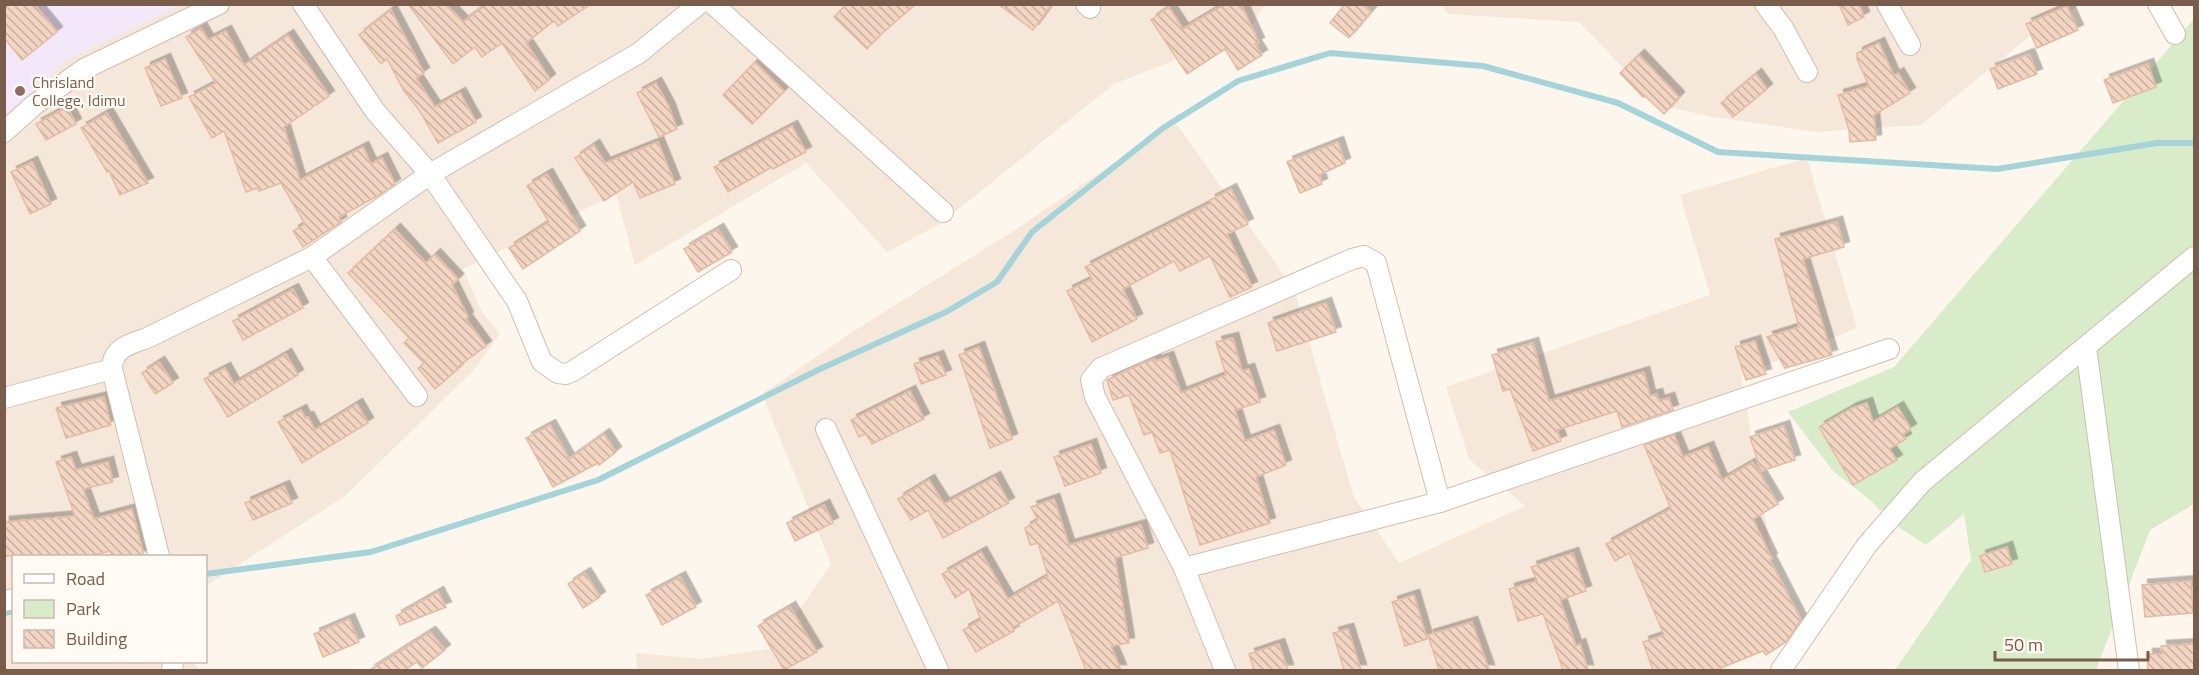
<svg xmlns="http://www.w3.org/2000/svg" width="2199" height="675" font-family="'Titillium Web',sans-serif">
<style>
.residential{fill:#f5e8da}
.education{fill:#f3e8fa}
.green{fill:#d8ecc9}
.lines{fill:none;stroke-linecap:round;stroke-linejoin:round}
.stream{stroke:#a5d3da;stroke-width:6}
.building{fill:url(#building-back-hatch);stroke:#e6bba3;stroke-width:1.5;filter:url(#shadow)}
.minor-casing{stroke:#d1beb0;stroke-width:22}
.minor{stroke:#fff;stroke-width:20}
.education-dot{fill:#8d6e63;stroke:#fffaf3;stroke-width:2}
.labels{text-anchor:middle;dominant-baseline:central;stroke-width:4.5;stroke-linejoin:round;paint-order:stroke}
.education-label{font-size:16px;fill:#785e54;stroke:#fffaf3;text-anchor:start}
</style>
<defs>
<pattern id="building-back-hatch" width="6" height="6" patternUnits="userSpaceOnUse" patternTransform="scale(1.5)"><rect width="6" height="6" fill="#f3d5c3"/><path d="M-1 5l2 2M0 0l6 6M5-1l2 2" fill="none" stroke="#cab0a1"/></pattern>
<filter id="shadow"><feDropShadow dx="5.5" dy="-5.5" stdDeviation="0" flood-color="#0004"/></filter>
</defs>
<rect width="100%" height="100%" fill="#fdf6ec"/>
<g class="residential">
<path d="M4,5H1265L1248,31L1114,84L940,224L887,252L806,163L635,265L616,194L463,269L482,312L500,334L472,372L345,496L206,586V556H14V662H191L201,670H5Z"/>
<path d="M1441,5H2080L2031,35L1921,125L1816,132L1713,117L1659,105L1579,22L1448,14Z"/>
<path d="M1175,122L1294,289L1353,495L1399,563L1525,506L1469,459L1446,387L1710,295L1680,195L1807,158L1857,328L1741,376L1776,579L1706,670H637L636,653L702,659L773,648L831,564L762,394L854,331L1015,230Z"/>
</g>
<path class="education" d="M5,5H180L65,61L5,121Z"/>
<path class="green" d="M2194,19V504L2150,530L2096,670H1895L1971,560L1964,514L1926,545L1894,524L1870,500L1833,471L1788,412L1894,367Z"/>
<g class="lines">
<g class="stream">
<path d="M206,574L371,552L598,480L820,369L946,312L997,282L1032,232L1163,128L1238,81L1330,53L1483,66L1618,103L1718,152L1997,169L2157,143H2194"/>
<path d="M4,613L14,611"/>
</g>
</g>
<g class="building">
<path d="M4,4H34L57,32L22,60L4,38Z"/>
<path d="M408,4H446L463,22L487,4H591L558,26L554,21L526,43L550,79L535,91L502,43L482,57L475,47L453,64Z"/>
<path d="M847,4H916L880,35L867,49L834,17Z"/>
<path d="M998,4H1052L1033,30Z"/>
<path d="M1225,4H1241L1259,43L1255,44L1262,55L1238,70L1225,49L1187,74L1151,20L1169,7L1183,29Z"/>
<path d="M1345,4H1363L1371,12L1349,38L1330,23Z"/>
<path d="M1839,4H1859L1864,17L1848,25Z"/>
<path d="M2067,6L2078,30L2037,48L2026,24Z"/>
<path d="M391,10L424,73L416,78L435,107L460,93L476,122L438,143L419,110L404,91L387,59L381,64L359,35Z"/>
<path d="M201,28L208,40L226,31L244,65L288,35L329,96L284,127L300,180L363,147L371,164L382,158L395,184L379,195L339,217L341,222L303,247L293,231L305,224L281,183L259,191L257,188L246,192L224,131L212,138L189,97L216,83L186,37Z"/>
<path d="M1879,43L1894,76L1898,73L1910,93L1874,115L1876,140L1850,142L1849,130L1838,95L1869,86L1857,59V53Z"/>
<path d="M2029,54L2037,74L1998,89L1990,69Z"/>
<path d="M1639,55L1679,97L1664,114L1645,96L1643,97L1620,73Z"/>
<path d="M165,59L182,98L161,106L145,68Z"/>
<path d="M755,62L784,91L752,124L723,95Z"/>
<path d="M2148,64L2156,87L2113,103L2104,80Z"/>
<path d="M1756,74L1767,89L1733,117L1721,103Z"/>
<path d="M656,83L669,107L677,129L659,137L637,93Z"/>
<path d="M67,107L76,124L46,140L36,124Z"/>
<path d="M107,113L148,183L120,195L109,171L107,172L81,128Z"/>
<path d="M792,126L806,152L773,169L772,167L728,192L714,167Z"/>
<path d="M658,142L675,184L640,198L633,182L604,201L575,158L594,145L605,163Z"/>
<path d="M1338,142L1345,163L1319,175L1322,184L1300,193L1287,162Z"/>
<path d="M32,162L51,204L30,214L11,172Z"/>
<path d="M547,174L580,231L523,269L509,248L549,222L527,186Z"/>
<path d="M1231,189L1248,224L1227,234L1252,287L1230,297L1210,256L1180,271L1174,261L1123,289L1137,319L1092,342L1067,291L1092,279L1085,267L1211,203L1210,200Z"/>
<path d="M1837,222L1844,247L1803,259L1832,355L1785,368L1767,337L1799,327L1775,239Z"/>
<path d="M395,229L426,263L435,254L458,279L452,285L468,317L466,319L486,346L456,368L458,369L435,389L418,368L424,363L404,343L409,338L348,273Z"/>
<path d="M718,229L732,252L698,272L684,249Z"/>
<path d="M293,289L303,308L243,340L233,321Z"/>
<path d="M1326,303L1336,332L1277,351L1268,323Z"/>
<path d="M1233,338L1242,371L1249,369L1260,402L1235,410L1245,441L1274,430L1286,465L1256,477L1270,523L1200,545L1170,450L1160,453L1152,432L1144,435L1129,395L1113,400L1107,380L1143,363L1155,359L1156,361L1168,357L1181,393L1226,375L1216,342Z"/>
<path d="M1755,341L1766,374L1746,380L1735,347Z"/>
<path d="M1533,343L1549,401L1644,372L1650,396L1657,394L1659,401L1669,398L1673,410L1622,427L1617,411L1557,430L1561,441L1533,451L1510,389L1503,391L1492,355Z"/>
<path d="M979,347L1012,439L990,448L959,355Z"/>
<path d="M286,354L298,375L228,417L204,379L225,368L234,384Z"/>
<path d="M938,356L946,375L921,384L914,364Z"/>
<path d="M159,362L173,383L155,394L142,373Z"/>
<path d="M910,391L924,419L872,444L866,434L859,437L851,420Z"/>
<path d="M104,397L111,425L66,438L56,408Z"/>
<path d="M1867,403L1873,422L1898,407L1911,429L1903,434L1906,439L1889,449L1897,460L1853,485L1819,427L1852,408Z"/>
<path d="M357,404L368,423L302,463L278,422L301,410L305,418L308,417L315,430Z"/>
<path d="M550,425L569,459L604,434L616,452L599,465L598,463L553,487L526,438Z"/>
<path d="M1784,426L1795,460L1761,471L1750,437Z"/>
<path d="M1674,435L1683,457L1708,447L1722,480L1753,462L1778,504L1753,519L1772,559L1770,560L1801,620L1786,642L1766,655L1763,651L1716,670H1653L1643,642L1664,635L1629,553L1615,561L1606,544L1671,509L1644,445Z"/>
<path d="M1091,444L1101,473L1065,486L1054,457Z"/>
<path d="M71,457L76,470L108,462L113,482L83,489L94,519L132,509L144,556H112L110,551L90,556H4V522L75,516L56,462Z"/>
<path d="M995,477L1009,503L943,538L928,510L911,520L898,499L929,480L944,504Z"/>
<path d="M284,486L292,503L253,520L245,503Z"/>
<path d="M1054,499L1069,545L1141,525L1148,548L1115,558L1129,643L1111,646L1121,670H1086L1058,601L1012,628L1014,631L976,652L963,630L981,620L969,589L955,598L942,574L981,552L1008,599L1048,576L1038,543L1030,545L1025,528L1038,520L1031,507Z"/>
<path d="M824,505L833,523L795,541L787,523Z"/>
<path d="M2007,547L2012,564L1985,572L1980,556Z"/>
<path d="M1573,553L1586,591L1560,600L1576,646L1580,644L1588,670H1563L1543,614L1518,621L1509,589L1537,581L1531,567Z"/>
<path d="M585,573L600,597L583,608L568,584Z"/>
<path d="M680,577L696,607L662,625L646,595Z"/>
<path d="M2191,581L2193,613L2145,617L2142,585Z"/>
<path d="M438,592L446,607L400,625L396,616Z"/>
<path d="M1414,595L1427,639L1405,646L1392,602Z"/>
<path d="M790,607L817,652L784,670L758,626Z"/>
<path d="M349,619L359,642L323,657L314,634Z"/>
<path d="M1472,622L1489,670H1439L1428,635Z"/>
<path d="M1348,629L1361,670H1344L1333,633Z"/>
<path d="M430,632L445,650L422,668L417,662L405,670H370Z"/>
<path d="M1279,644L1288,670H1254L1249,654Z"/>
<path d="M2194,644V670H2148L2147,654H2162L2161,646Z"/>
</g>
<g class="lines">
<g class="minor-casing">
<g id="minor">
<path d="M303,4L375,111L430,174L517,301L542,362L558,373L566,374L573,371L731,270"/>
<path d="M713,4L943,212"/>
<path d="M1086,4L1090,8"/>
<path d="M1765,4L1783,28L1807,72"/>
<path d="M1887,4L1910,45"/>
<path d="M2158,4L2175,34"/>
<path d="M4,132L34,105L84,69L219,4"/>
<path d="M312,257L417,396"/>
<path d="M2086,347L2129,670"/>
<path d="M112,369L159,556"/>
<path d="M4,398L112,369C112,348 130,344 147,338L312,257L430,174L639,53L699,4"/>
<path d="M826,429L938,670"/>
<path d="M1184,568L1440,502L1889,349"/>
<path d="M4,601L14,599"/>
<path d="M172,670L173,662"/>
<path d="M1225,670L1184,568L1095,397L1091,380L1101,368L1352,259L1364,256L1376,263L1440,502"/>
<path d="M1781,670L1867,545L1922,482L2194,257"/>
</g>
</g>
<use href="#minor" class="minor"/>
</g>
<circle class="education-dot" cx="20" cy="91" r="6"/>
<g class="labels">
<g class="education-label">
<text x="32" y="82">Chrisland<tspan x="32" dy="18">College, Idimu</tspan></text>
</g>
</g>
<rect width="2199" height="675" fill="none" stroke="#7a5c4d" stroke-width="12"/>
<rect x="12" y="555" width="195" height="108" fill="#fffaf3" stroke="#cabbb1" stroke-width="1.5"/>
<rect x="24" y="574" width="30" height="9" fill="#ffffff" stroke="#cabbb1" stroke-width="1.5"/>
<text x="66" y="585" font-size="18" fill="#7a5c4d">Road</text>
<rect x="24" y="600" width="30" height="18" fill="#d8ecc9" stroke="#cabbb1" stroke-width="1.5"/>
<text x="66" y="615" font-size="18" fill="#7a5c4d">Park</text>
<rect x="24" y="630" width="30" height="18" fill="url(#building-back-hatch)" stroke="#cabbb1" stroke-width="1.5"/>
<text x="66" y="645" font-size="18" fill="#7a5c4d">Building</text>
<path d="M1995 651v9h153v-9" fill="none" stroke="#7a5c4d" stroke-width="3"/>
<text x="2004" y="651" font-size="18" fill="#7a5c4d" stroke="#fffaf3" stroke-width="4.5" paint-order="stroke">50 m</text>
</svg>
